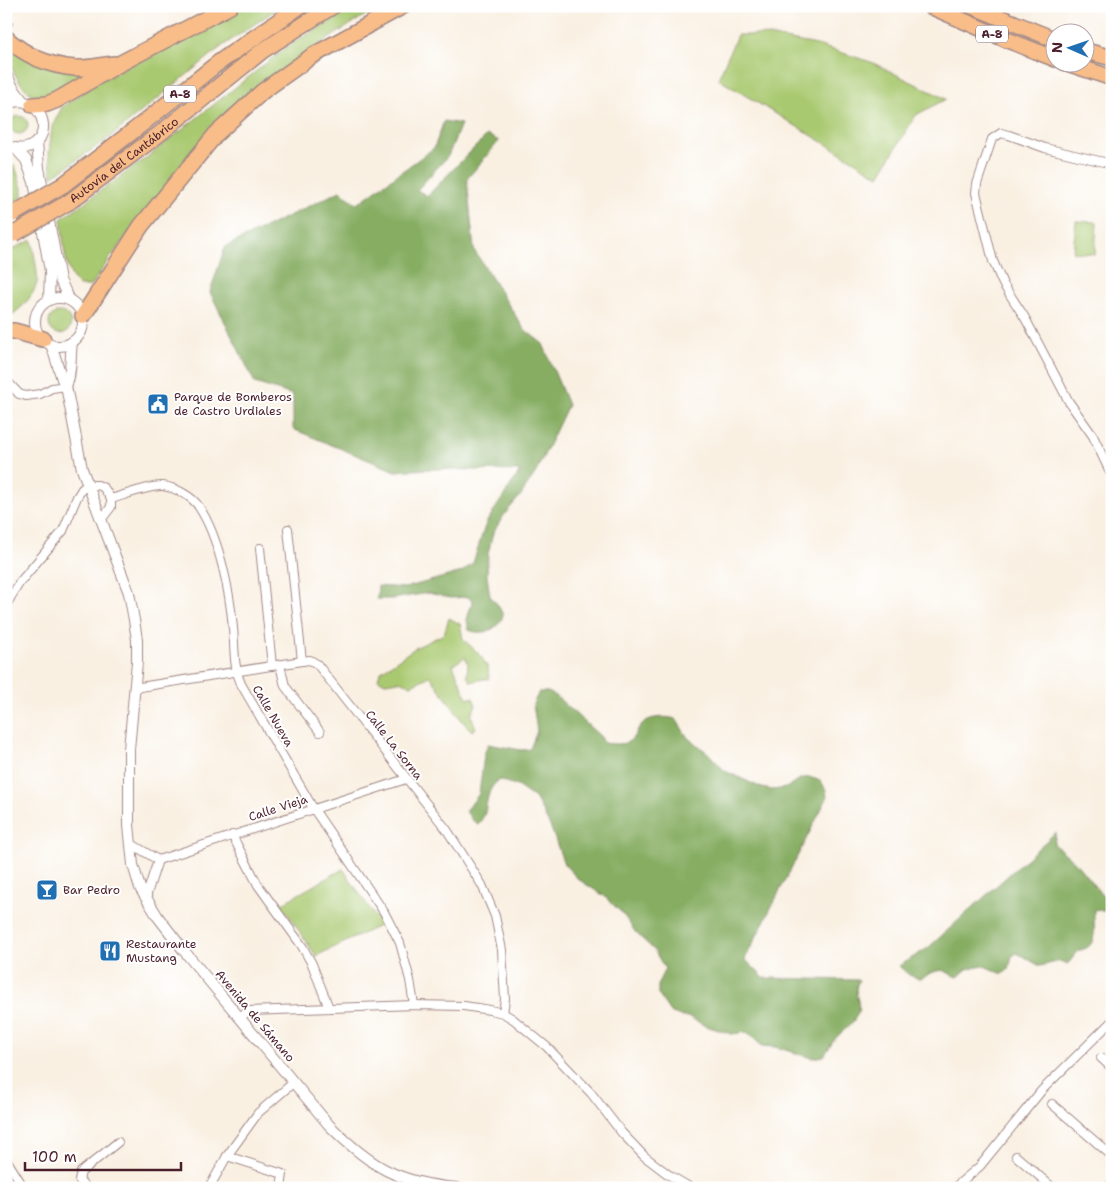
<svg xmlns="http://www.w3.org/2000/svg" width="1118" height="1194" font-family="'Shantell Sans',sans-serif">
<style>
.green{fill:#a9c970;stroke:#7a744e}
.forest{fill:#86ad62;stroke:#686646}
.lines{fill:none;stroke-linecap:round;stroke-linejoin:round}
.minor-casing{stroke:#a28886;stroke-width:10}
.tertiary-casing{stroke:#a28886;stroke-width:12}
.motorway-casing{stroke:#a28886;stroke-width:18}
.minor{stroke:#fff;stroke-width:8}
.tertiary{stroke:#fff;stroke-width:10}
.motorway{stroke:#f8bd89;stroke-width:15}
.motorway-bridge-casing{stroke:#a28886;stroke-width:18;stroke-linecap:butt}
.motorway-bridge{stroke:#f8bd89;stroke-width:15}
.labels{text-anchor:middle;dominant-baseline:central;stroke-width:4;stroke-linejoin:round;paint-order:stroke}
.shield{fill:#fff;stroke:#80626b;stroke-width:1}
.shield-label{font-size:11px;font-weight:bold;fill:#4a1f2b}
.street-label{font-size:12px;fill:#4a1f2b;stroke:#fff}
.poi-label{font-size:12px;fill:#4a1f2b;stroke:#fff;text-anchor:start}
</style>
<rect width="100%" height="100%" fill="#fff"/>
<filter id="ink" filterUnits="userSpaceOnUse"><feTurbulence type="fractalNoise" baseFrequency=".02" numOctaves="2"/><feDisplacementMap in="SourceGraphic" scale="10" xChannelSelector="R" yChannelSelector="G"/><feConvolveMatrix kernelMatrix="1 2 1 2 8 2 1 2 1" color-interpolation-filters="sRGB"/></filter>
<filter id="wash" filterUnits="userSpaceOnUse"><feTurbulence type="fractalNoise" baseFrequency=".0096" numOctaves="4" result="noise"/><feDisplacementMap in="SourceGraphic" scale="20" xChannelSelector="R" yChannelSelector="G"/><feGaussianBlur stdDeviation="1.12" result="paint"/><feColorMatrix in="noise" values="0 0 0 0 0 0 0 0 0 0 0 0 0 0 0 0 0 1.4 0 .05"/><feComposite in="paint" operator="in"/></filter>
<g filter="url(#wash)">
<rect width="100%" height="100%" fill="#f9f0e2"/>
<g class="green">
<path d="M238,6H281L221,47L109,138L52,177L49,153L52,127L62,107L100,81Z"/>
<path d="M359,6H385L367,14L289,64L203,140L110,258L91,286H79C63,270 64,240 61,219L141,162L288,46L327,23Z"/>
<path d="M737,35H763L817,45L871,62L946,99L916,115L879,176L718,79Z"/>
<path d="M6,46L93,73L59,93L57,91C52,93 47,96 42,97C23,98 6,61 6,46Z"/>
<circle cx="19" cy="125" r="9"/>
<path d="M6,164L15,166L22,188V197L6,207Z"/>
<path d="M1076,221L1097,222L1095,254L1073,252Z"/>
<path d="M32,240C33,249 39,277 37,283C33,297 19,312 6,318V252Z"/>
<circle cx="60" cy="323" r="11"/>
<path d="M449,618L460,624L463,639L480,655L488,668L489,679H483L471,682L467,676L468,664L465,657L453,665L467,698H473L476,705L471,715L476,728L472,731L463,722L430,676L411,685L399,681L385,683L378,679L380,672L415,648L444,634Z"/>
<path d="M343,869L381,925L316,956L281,904Z"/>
</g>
<g class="forest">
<path d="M444,121L461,124L448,156L417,190L427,196L487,135L499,141L467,179L474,250L524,329L543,344L568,405L536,472L521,495L504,515L493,533L488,554L487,576L490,596L498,605L503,615C499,630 482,636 469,630L467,620L472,602L469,597L451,598L428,593L392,599H377L378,586L405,588L462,572L473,563L486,523L520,471L431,469L395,471L293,429V395L255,383L210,292L225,247L340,191L357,204L434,148Z"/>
<path d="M539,692H548L556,696L601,737L604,743C612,744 621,745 628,742C634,739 636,732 640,726C648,716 665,716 676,719L688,738L708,753L725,771L762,788L773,790L786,788L800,779L809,777L821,781L826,790L827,798L745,959L764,978L859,980C851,995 863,1001 857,1015C852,1025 842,1031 835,1039C831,1044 828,1050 824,1056L813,1058L775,1047L762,1046L747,1032L731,1034L706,1026L689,1017H683L670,1012L658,994V983L665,969L654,950L636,933L622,913L604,896L578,879L564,864L551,828L536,799L517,786L500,780C488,785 487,802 485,813C483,817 481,821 478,824L472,820L466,811L479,794L484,755L488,744L521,750L530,749L537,731L533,704Z"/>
<path d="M1056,832L1054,844L1075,862L1111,906V913L1094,909C1093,919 1098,940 1088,947C1084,950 1080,949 1077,952C1073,956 1072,961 1067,964L1060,961L1040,966L1017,953L1012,956L1009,969L1003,974L984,966L967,969L958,977C953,976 952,975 947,972C938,967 929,975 920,979L909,975L899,966L928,948Z"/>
</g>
</g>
<g filter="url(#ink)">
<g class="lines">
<g class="minor-casing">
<g id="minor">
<path d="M6,21L8,23"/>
<path d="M6,380L19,394L26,396L40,394L52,388L66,386"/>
<path d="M1111,474L1093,436L1069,402L1025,318L1003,284L993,261L976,193L977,184L992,139L1001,133L1009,135L1045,148L1112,164"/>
<path d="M111,499C125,495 150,485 163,486C176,488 192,496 199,507C219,537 230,592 233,628C235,648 233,666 241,684L313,808L384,912L400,943L410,980L414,1005"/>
<path d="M288,529L302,661"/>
<path d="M260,548L272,666"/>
<path d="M6,605L20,582L63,531L77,497L82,489L87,485H98L104,488L111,499V507L101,520"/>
<path d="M280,665L285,686L320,732"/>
<path d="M134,688L302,661L310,660L317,664L447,830L482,885L495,916L502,950L505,999L503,1013"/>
<path d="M232,835L258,885L302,946L312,964L329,1008"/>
<path d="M130,843L158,860"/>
<path d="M158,860L406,779"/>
<path d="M146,897L158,860"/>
<path d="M239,1018L249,1011L414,1005L464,1006L490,1010L503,1013L513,1019L547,1047L591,1093L622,1133L644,1156L669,1175L691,1188"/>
<path d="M1101,1058L1112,1068"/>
<path d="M1052,1104L1112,1156"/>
<path d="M227,1156L283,1174L281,1188"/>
<path d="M1016,1156L1053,1188"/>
<path d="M6,1159L24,1188"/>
<path d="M87,1188L79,1180L81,1172L118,1142"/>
<path d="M209,1188L227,1156L258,1113L294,1082"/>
<path d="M954,1188L980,1166L1042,1090L1112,1021"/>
<path d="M1105,1188L1112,1184"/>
</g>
</g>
<g class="tertiary-casing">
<g id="tertiary">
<path d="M6,74L14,89L23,101"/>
<path d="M6,105C38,88 58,135 29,147C21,150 14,149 6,145"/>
<path d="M37,141L39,168L60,280L69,299"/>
<path d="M15,148L26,160L34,182L50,271L49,300"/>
<circle cx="59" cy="322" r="24"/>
<path d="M51,344L62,379L66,386L82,469L129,593L134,620L137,640V662L129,749V825L133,865L140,888L158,917L185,952L329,1125C371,1167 398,1183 457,1188"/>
<path d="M66,386C72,374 70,356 72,342"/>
</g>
</g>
<g class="motorway-casing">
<g id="motorway">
<path d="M930,6L1005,39L1056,59"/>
<path d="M972,6L1056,40"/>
<path d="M6,38C25,55 49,66 75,68C87,69 102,65 114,64"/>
<path d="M1086,51L1112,58"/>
<path d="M1064,62L1112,78"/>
<path d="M33,105L47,104L57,100L121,63L230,6"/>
<path d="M63,185L137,128L218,63L300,6"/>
<path id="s1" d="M69,202L158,135L262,51L333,6"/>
<path d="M83,316L141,226L216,134L263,91L312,56L403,6"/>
<path d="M6,331H14L43,339"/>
</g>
</g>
<use href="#minor" class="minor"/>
<use href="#tertiary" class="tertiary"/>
<use href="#motorway" class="motorway"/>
<g class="motorway-bridge-casing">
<g id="motorway-bridge">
<path d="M13,214L63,185"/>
<path d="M14,234L69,202"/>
</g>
</g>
<use href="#motorway-bridge" class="motorway-bridge"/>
</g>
</g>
<defs>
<g id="civic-square" transform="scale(1.125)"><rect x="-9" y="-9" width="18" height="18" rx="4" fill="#1f6fb2" stroke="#fff"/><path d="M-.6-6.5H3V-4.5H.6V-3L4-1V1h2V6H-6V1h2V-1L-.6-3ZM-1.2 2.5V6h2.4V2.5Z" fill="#fff"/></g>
<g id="bar-square" transform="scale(1.125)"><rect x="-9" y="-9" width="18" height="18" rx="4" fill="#1f6fb2" stroke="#fff"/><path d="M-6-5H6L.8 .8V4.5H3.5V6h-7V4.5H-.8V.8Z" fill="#fff"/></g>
<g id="restaurant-square" transform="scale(1.125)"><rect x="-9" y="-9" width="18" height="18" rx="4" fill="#1f6fb2" stroke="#fff"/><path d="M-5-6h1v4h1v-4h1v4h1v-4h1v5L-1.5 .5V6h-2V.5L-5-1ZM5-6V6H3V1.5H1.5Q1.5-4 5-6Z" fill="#fff"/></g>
</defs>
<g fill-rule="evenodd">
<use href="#civic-square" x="158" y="404"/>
<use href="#bar-square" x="47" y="890"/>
<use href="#restaurant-square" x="110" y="951"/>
</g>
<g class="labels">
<g class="shield">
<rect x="976" y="25.5" width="32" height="17" rx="4"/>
<rect x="164" y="85.5" width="32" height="17" rx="4"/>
</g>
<g class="shield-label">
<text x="992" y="34">A-8</text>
<text x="180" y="94">A-8</text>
</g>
<g class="street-label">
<text stroke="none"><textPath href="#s1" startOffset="69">Autovía del Cantábrico</textPath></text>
<text transform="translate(273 716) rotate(60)">Calle Nueva</text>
<text transform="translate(394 745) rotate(52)">Calle La Sorna</text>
<text transform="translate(278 808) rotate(-18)">Calle Vieja</text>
<text transform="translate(255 1016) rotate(50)">Avenida de Sámano</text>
</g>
<g class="poi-label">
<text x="174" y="397">Parque de Bomberos<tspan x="174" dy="14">de Castro Urdiales</tspan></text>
<text x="63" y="890">Bar Pedro</text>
<text x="126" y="944">Restaurante<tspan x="126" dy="14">Mustang</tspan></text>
</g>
</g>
<rect width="1118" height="1194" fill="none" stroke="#fff" stroke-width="25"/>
<g transform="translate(1070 48) rotate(272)"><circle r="24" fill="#ffffff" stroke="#b7a5aa"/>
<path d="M0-4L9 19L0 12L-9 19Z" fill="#1f6fb2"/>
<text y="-8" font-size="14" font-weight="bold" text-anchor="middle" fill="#4a1f2b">N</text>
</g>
<path d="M25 1162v8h156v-8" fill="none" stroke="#4a1f2b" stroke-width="2.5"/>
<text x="32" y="1162" font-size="15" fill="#4a1f2b" stroke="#ffffff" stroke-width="4" paint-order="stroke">100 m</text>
</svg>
